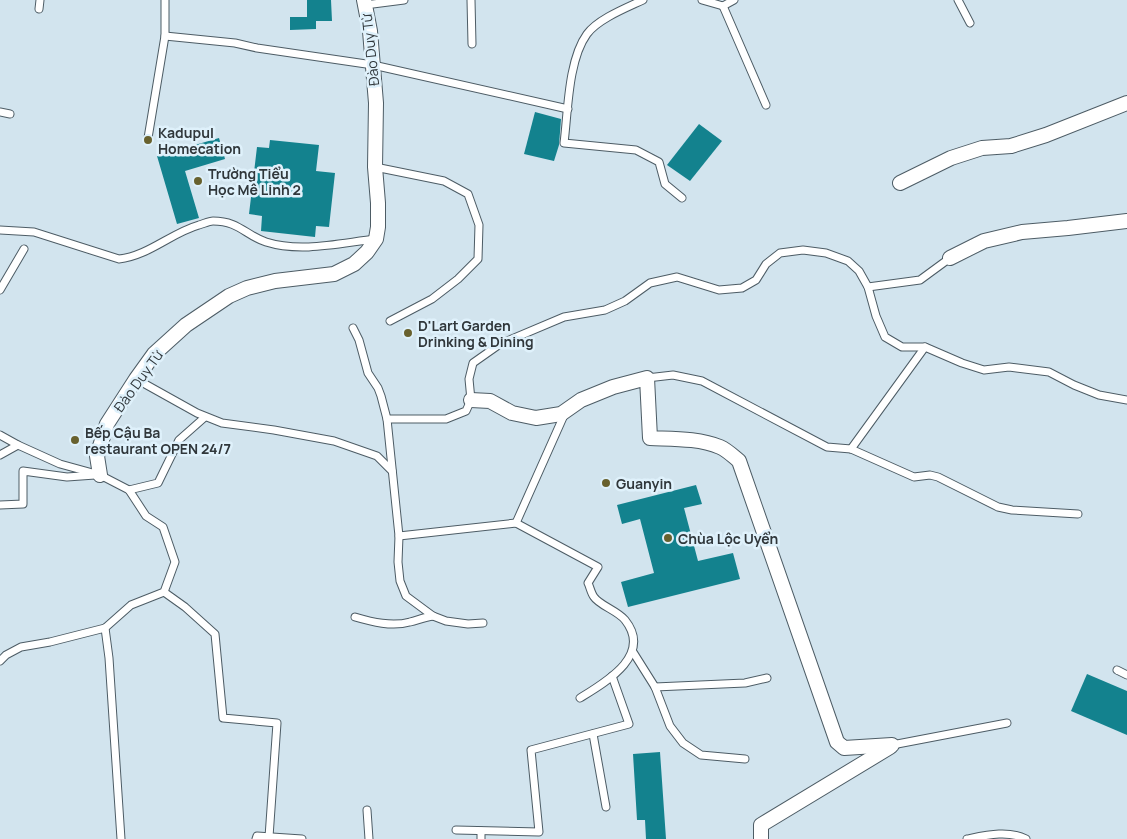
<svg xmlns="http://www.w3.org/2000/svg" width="1127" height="839" font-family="Manrope,sans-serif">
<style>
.building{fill:#13828e}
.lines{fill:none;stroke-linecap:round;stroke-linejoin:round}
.lane-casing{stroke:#4d5c65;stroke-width:9}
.street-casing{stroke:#4d5c65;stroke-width:16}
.lane{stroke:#fff;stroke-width:7}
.street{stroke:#fff;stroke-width:14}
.poi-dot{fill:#68612e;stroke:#dff1fb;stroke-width:2}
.labels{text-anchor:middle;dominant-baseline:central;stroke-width:5;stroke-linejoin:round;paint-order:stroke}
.street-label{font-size:14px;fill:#30373b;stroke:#dff1fb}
.poi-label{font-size:14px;font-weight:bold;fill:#30373b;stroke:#dff1fb;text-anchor:start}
</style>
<rect width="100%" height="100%" fill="#d2e4ee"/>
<g class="building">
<path d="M307,0H331L332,21H316V29L290,30V17H307Z"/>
<path d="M535,112L561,119L559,145L554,161L524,154Z"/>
<path d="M699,124L722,141L690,181L667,165Z"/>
<path d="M219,138L225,159L185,171L199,218L177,224L157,156Z"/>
<path d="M270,140L319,145L316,171L335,173L329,227L316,226L315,237L261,231L262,216L249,214L257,147L269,148Z"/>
<path d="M696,485L702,504L684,508L698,561L733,553L740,579L628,607L621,582L654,573L640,519L622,524L617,505Z"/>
<path d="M1087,674L1127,691V735L1071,711Z"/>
<path d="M660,752L666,839H646L645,820H637L633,754Z"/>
</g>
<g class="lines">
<g class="lane-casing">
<g id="lane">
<path d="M471,0L472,44"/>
<path d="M643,0C626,8 598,19 587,34C568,60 568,112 564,143L636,150L659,162L665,184L682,198"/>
<path d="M702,0L723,6L734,0"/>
<path d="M958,0L970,23"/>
<path d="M365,5L404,0"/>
<path d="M723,6L766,105"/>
<path d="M39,9L40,0"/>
<path d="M165,36L235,43L257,48L373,65L568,109"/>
<path d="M0,112L10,114"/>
<path d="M148,138L165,36V0"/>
<path d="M375,167L444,181L468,194L479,225L478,259L458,279L432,299L390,321"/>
<path d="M0,230L34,232L119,259C148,256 171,233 199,225C203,224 209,221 213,221C239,221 245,235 266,242C301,253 340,243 376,239"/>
<path d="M868,287L920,280L950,258"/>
<path d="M0,290L24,249"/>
<path d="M353,328L359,340L368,373L378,388L381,396L387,419L399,536L516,523L598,567L588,583C590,587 591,593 594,597C599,605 618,611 625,620C653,655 606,682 580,698"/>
<path d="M647,378L673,375L702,381L827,447L851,449L914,477L930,475L938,477L998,507L1012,510L1078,514"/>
<path d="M136,379L197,413L222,423L274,430L334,441L377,456L392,471"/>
<path d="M387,419H446L466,411L471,400L469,379L473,363L500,344L564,317L605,310L625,301L650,283L677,277L719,290L742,288L756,280L766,264L780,253L803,250L826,253L848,261L859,271L868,287L876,316L885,337L902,347H925L962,363L984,370L1009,367L1049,372L1074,385L1099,395L1127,400"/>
<path d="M0,435L18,445"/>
<path d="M851,449L925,347"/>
<path d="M0,455L18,445L60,464L100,475L129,490L146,516L163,527L175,562L164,592L131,605L105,628L50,642L21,647L6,655L0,661"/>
<path d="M129,490L158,483L179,440L205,417"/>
<path d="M0,505L23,504V471L67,477L95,475"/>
<path d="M516,523L565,413"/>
<path d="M399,536L398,562L400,581L406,596L433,616L446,621L468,624L483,623"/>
<path d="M164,592L185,607L215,634L223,718L277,723L269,837"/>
<path d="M355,617C372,622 392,627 410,622C418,620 425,617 433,616"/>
<path d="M105,628L109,658L121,839"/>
<path d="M633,652L655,687L670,726L683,743L701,755L745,759"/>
<path d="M1117,670L1127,675"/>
<path d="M655,687L745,683L767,678"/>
<path d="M593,734L606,807"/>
<path d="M892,745L1007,723"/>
<path d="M367,810L369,839"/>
<path d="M456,830L539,832L531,750L629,724L612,676"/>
<path d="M481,831V839"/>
<path d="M256,839L257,836L302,839"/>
<path d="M967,839C987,835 1008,830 1026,839"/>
</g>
</g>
<g class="street-casing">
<g id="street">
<path d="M900,183L951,158L982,148L1011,146L1046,135L1127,103"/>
<path d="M950,258L984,241L1022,232L1068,228L1127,221"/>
<path d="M471,400L490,401L512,413L536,418L561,414L581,400L613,387L647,378L650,438C673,439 699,438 720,447C727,450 733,456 739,461L837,742L844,748L892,745"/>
<path d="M100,475L97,456L107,424L136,379L154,354L186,325L229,296L247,288L275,281L334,274L354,264L367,252L376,239L378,227V203L375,167L376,103L370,31L364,0"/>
<path d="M761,839V825L890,747"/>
</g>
</g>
<use href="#lane" class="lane"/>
<use href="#street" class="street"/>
</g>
<g class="poi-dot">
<circle cx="148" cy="140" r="5"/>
<circle cx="198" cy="181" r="5"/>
<circle cx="408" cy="333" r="5"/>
<circle cx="75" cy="440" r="5"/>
<circle cx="606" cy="483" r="5"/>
<circle cx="668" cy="538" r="5"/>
</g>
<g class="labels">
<g class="street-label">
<text transform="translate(370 50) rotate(-96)">Đào Duy Từ</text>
<text transform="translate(138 381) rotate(-54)">Đào Duy Từ</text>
</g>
<g class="poi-label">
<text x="158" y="132">Kadupul<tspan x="158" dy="16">Homecation</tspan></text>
<text x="208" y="173">Trường Tiểu<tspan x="208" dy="16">Học Mê Linh 2</tspan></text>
<text x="418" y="325">D'Lart Garden<tspan x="418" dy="16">Drinking &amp; Dining</tspan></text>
<text x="85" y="432">Bếp Cậu Ba<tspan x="85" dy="16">restaurant OPEN 24/7</tspan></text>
<text x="616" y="483">Guanyin</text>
<text x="678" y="538">Chùa Lộc Uyển</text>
</g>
</g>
</svg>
